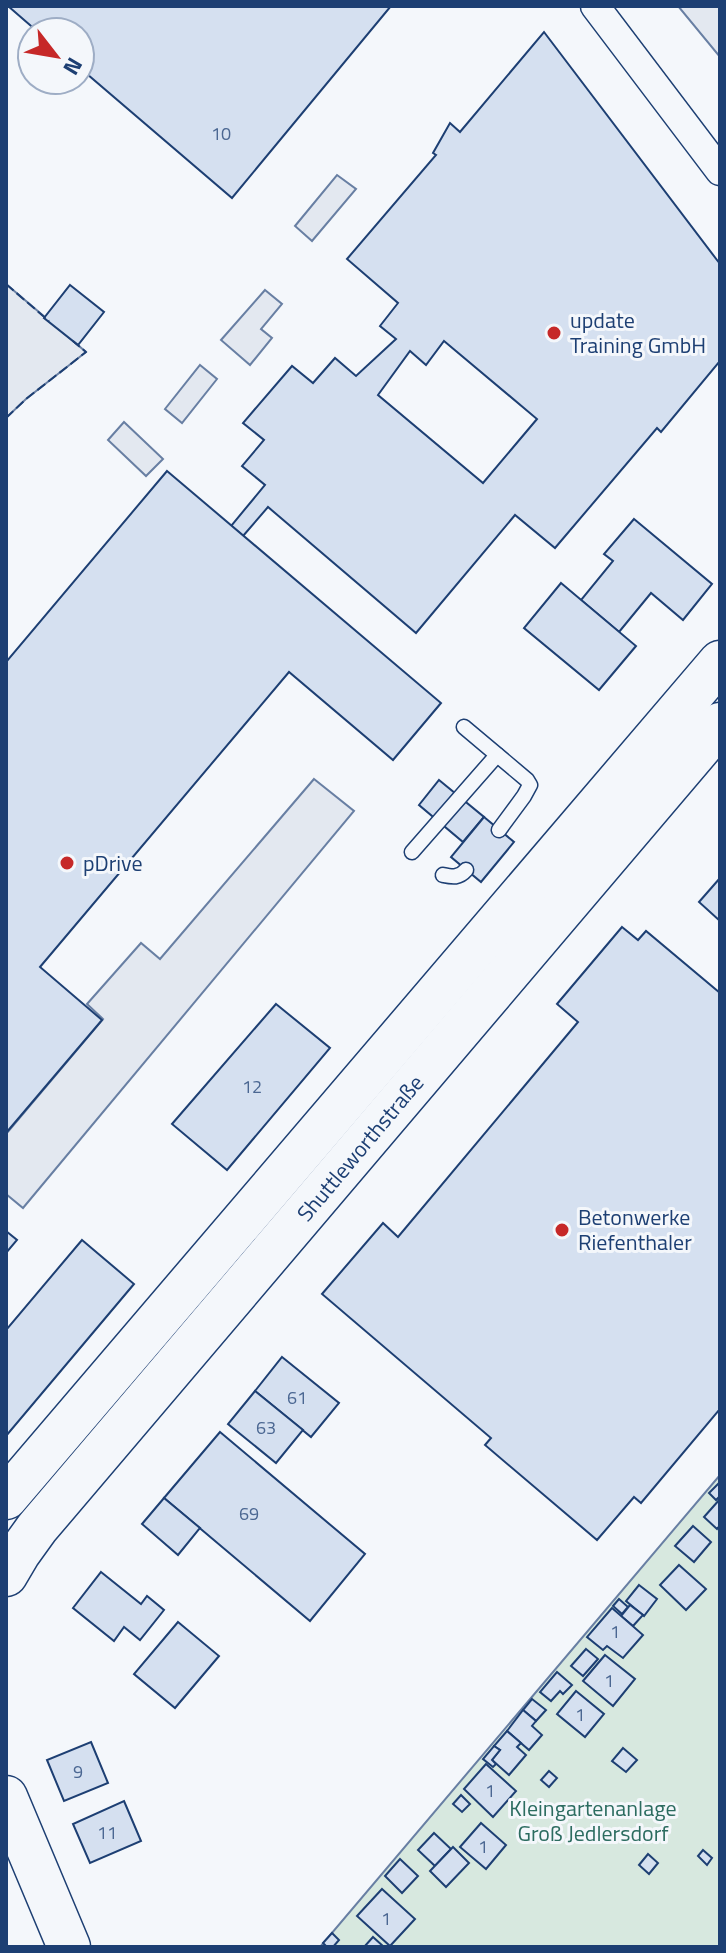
<svg xmlns="http://www.w3.org/2000/svg" width="726" height="1953" font-family="'Titillium Web',sans-serif">
<style>
.green{fill:#d7e8df;stroke:#687fa3;stroke-width:2}
.parking{fill:#e3e8f0;stroke:#687fa3;stroke-width:2}
.building{fill:#d5e0f0;stroke:#1d3f73;stroke-width:2;fill-rule:evenodd}
.lines{fill:none;stroke-linecap:round;stroke-linejoin:round}
.lane-casing{stroke:#1d3f73;stroke-width:17}
.street-casing{stroke:#1d3f73;stroke-width:31}
.primary-casing{stroke:#1d3f73;stroke-width:45}
.lane{stroke:#f4f7fb;stroke-width:14}
.street{stroke:#f4f7fb;stroke-width:28}
.primary{stroke:#f4f7fb;stroke-width:42}
.fence{stroke:#1d3f73;stroke-width:2;stroke-dasharray:10 4;stroke-linecap:butt}
.poi-dot{fill:#c62828;stroke:#f4f7fb;stroke-width:3}
.labels{text-anchor:middle;dominant-baseline:central;stroke-width:6;stroke-linejoin:round;paint-order:stroke}
.number-label{font-size:18px;fill:#4b6792}
.poi-label{font-size:22px;fill:#1d3f73;stroke:#f4f7fb;text-anchor:start}
.street-label{font-size:22px;fill:#1d3f73;stroke:#f4f7fb}
.park-label{font-size:22px;fill:#2c6c60;stroke:#f4f7fb}
</style>
<rect width="100%" height="100%" fill="#f4f7fb"/>
<path class="green" d="M720,1475V1947H320Z"/>
<g class="parking">
<path d="M678,6H720V57Z"/>
<path d="M337,175L356,189L312,241L295,226Z"/>
<path d="M6,284L86,352L26,399L6,418Z"/>
<path d="M265,290L282,304L261,329L272,338L250,365L221,340Z"/>
<path d="M200,365L217,379L182,423L165,409Z"/>
<path d="M124,422L163,459L146,476L108,440Z"/>
<path d="M314,779L354,811L23,1208L6,1194V1134L103,1019L87,1004L141,943L160,959Z"/>
</g>
<g class="building">
<path d="M8,6H391L232,198L80,68V32H38Z"/>
<path d="M544,32L720,264V361L661,432L657,428L555,548L515,515L416,633L268,507L243,536L231,526L265,485L242,466L264,440L243,423L292,366L313,383L335,358L356,376L396,339L380,326L398,303L347,259L436,155L433,153L450,123L460,132ZM444,341L537,419L483,483L378,395L410,351L426,365Z"/>
<path d="M70,285L104,312L78,345L44,318Z"/>
<path d="M167,471L441,703L393,760L289,672L40,967L102,1020L6,1133V662Z"/>
<path d="M634,519L712,584L683,620L651,593L619,632L581,600L613,561L604,554Z"/>
<path d="M561,583L636,646L599,690L524,628Z"/>
<path d="M439,780L484,817L463,842L419,805Z"/>
<path d="M484,817L514,842L481,882L451,857Z"/>
<path d="M720,878V921L699,902Z"/>
<path d="M622,927L638,940L646,931L720,993V1409L641,1503L634,1497L597,1540L485,1445L491,1438L322,1294L383,1223L398,1237L578,1022L557,1004Z"/>
<path d="M276,1004L330,1048L227,1170L172,1124Z"/>
<path d="M6,1231L17,1240L6,1253Z"/>
<path d="M82,1240L134,1284L6,1436V1330Z"/>
<path d="M282,1357L339,1403L311,1437L255,1391Z"/>
<path d="M255,1391L303,1430L276,1463L228,1424Z"/>
<path d="M220,1432L365,1554L310,1621L164,1498Z"/>
<path d="M718,1484L720,1485V1496L716,1500L709,1493Z"/>
<path d="M164,1498L200,1528L178,1555L142,1524Z"/>
<path d="M720,1499V1525L717,1529L704,1517Z"/>
<path d="M693,1526L711,1542L694,1562L675,1546Z"/>
<path d="M679,1565L706,1589L686,1610L660,1585Z"/>
<path d="M101,1572L141,1604L147,1596L164,1610L140,1640L124,1627L114,1641L73,1608Z"/>
<path d="M639,1585L657,1599L644,1616L626,1601Z"/>
<path d="M619,1599L628,1607L622,1614L613,1606Z"/>
<path d="M630,1605L643,1615L633,1626L621,1616Z"/>
<path d="M612,1608L643,1635L623,1658L607,1646L603,1650L587,1637Z"/>
<path d="M178,1622L219,1656L175,1708L134,1674Z"/>
<path d="M586,1649L598,1659L583,1676L571,1666Z"/>
<path d="M605,1655L635,1679L613,1706L583,1681Z"/>
<path d="M557,1672L572,1685L563,1694L560,1691L551,1701L540,1692Z"/>
<path d="M576,1691L604,1714L585,1737L557,1714Z"/>
<path d="M532,1699L546,1710L536,1721L523,1710Z"/>
<path d="M523,1710L536,1721L532,1726L542,1735L529,1750L507,1731Z"/>
<path d="M507,1731L521,1743L517,1747L526,1755L509,1775L492,1760L500,1750L494,1746Z"/>
<path d="M91,1742L108,1783L64,1801L47,1760Z"/>
<path d="M494,1746L500,1750L492,1760L496,1764L493,1767L483,1759Z"/>
<path d="M623,1748L637,1760L626,1772L612,1761Z"/>
<path d="M486,1764L516,1791L493,1817L464,1789Z"/>
<path d="M549,1771L557,1778L549,1787L541,1780Z"/>
<path d="M461,1795L470,1804L462,1812L453,1804Z"/>
<path d="M124,1801L141,1841L90,1863L73,1824Z"/>
<path d="M481,1823L506,1845L486,1869L460,1847Z"/>
<path d="M434,1833L451,1849L435,1866L418,1850Z"/>
<path d="M453,1847L469,1863L446,1887L430,1871Z"/>
<path d="M703,1850L712,1858L707,1865L698,1856Z"/>
<path d="M648,1854L658,1863L649,1874L639,1865Z"/>
<path d="M400,1859L418,1876L402,1893L385,1876Z"/>
<path d="M382,1889L415,1919L390,1946L357,1916Z"/>
<path d="M332,1933L339,1940L333,1947H327L323,1943Z"/>
<path d="M373,1937L384,1947H364Z"/>
</g>
<g class="lines">
<g class="lane-casing">
<g id="lane">
<path d="M464,727L527,780L530,785L524,796L499,830"/>
<path d="M412,852L497,755"/>
<path d="M443,875C453,877 459,878 466,870"/>
</g>
</g>
<g class="street-casing">
<path id="street" d="M595,6L720,171"/>
</g>
<g class="primary-casing">
<g id="primary">
<path d="M6,1498L720,662"/>
<path d="M6,1575L19,1553L37,1528L720,724"/>
<path d="M6,1797L69,1947"/>
</g>
</g>
<use href="#lane" class="lane"/>
<use href="#street" class="street"/>
<use href="#primary" class="primary"/>
<g class="fence">
<path d="M6,284L49,321"/>
<path d="M6,418L26,399L86,352L73,341"/>
</g>
</g>
<g class="poi-dot">
<circle cx="554" cy="333" r="8"/>
<circle cx="67" cy="863" r="8"/>
<circle cx="562" cy="1230" r="8"/>
</g>
<g class="labels">
<g class="number-label">
<text x="221" y="133">10</text>
<text x="252" y="1086">12</text>
<text x="297" y="1397">61</text>
<text x="266" y="1427">63</text>
<text x="249" y="1513">69</text>
<text x="615" y="1631">1</text>
<text x="609" y="1680">1</text>
<text x="580" y="1714">1</text>
<text x="78" y="1771">9</text>
<text x="490" y="1790">1</text>
<text x="107" y="1832">11</text>
<text x="483" y="1846">1</text>
<text x="386" y="1918">1</text>
</g>
<g class="poi-label">
<text x="570" y="320">update<tspan x="570" dy="25">Training GmbH</tspan></text>
<text x="83" y="863">pDrive</text>
<text x="578" y="1217">Betonwerke<tspan x="578" dy="25">Riefenthaler</tspan></text>
</g>
<g class="street-label">
<text transform="translate(360 1148) rotate(-50)">Shuttleworthstraße</text>
</g>
<g class="park-label">
<text x="593" y="1808">Kleingartenanlage<tspan x="593" dy="25">Groß Jedlersdorf</tspan></text>
</g>
</g>
<rect width="726" height="1953" fill="none" stroke="#1d3f73" stroke-width="16"/>
<g transform="translate(56 56) rotate(121)"><circle r="38" fill="#f4f7fb" stroke="#9eadc5" stroke-width="2"/>
<path d="M0-6L14 30L0 20L-14 30Z" fill="#c62828"/>
<text y="-12" font-size="22" font-weight="bold" text-anchor="middle" fill="#1d3f73">N</text>
</g>
</svg>
